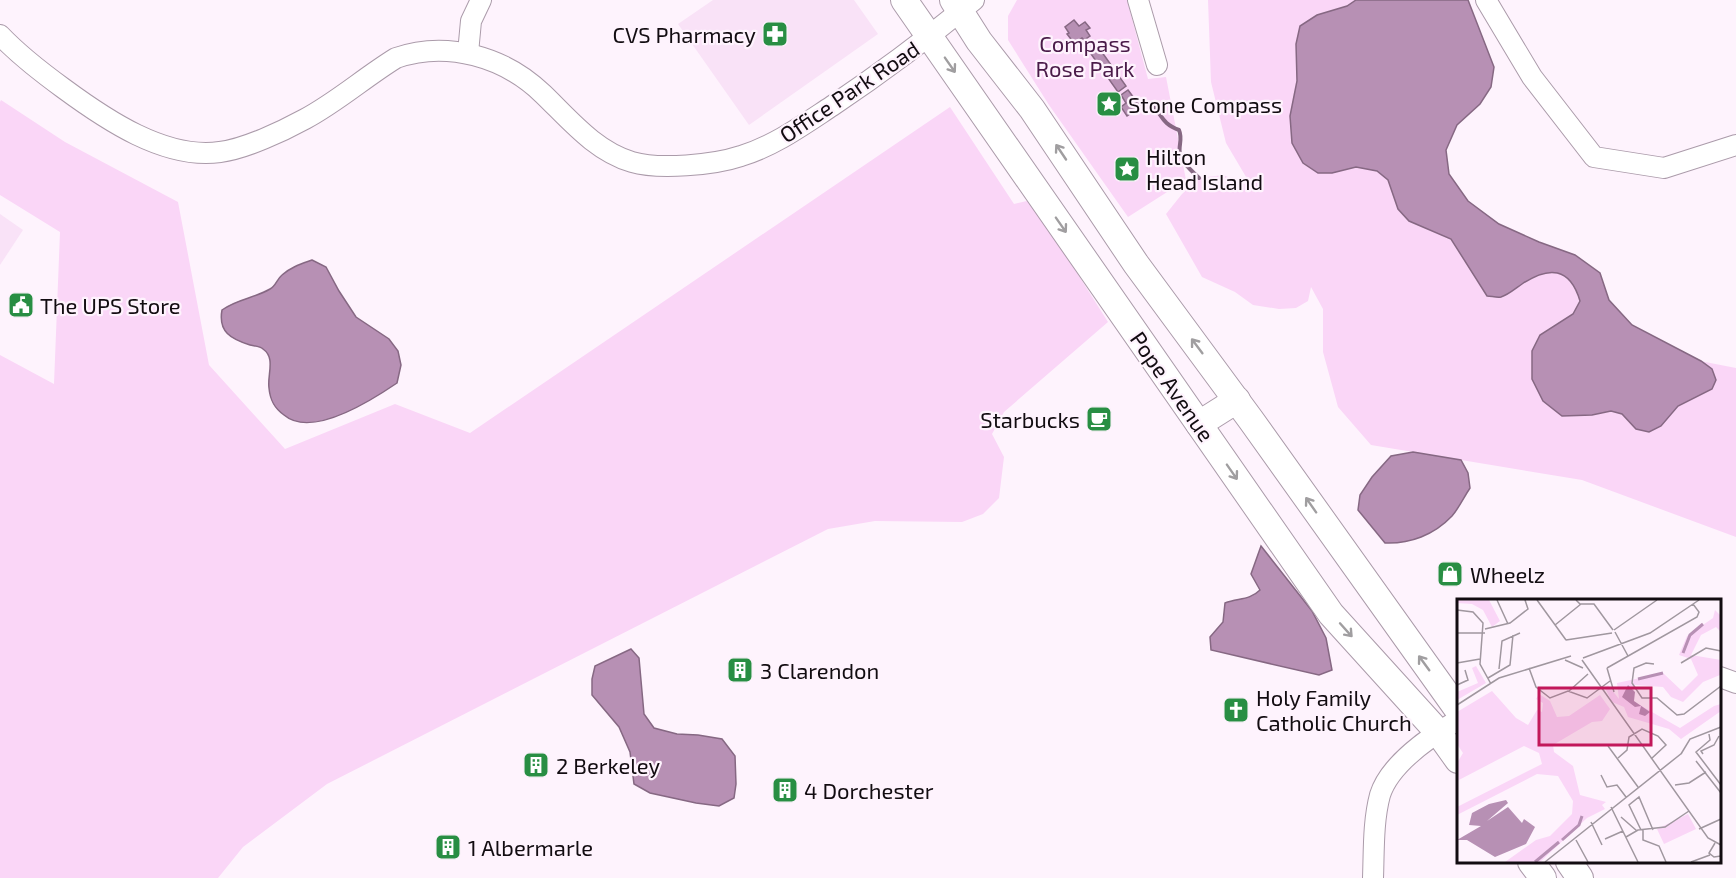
<svg xmlns="http://www.w3.org/2000/svg" width="1736" height="878" font-family="'Exo 2',sans-serif">
<style>
.built{fill:#f9e2f7}
.green{fill:#fad6f7}
.water{fill:#b790b4;stroke:#866883;stroke-width:1.5}
.lines{fill:none;stroke-linecap:round;stroke-linejoin:round}
.stream{stroke:#866883;stroke-width:4}
.minor-casing{stroke:#ab9baa;stroke-width:22}
.major-casing{stroke:#ab9baa;stroke-width:28}
.minor{stroke:#fff;stroke-width:20}
.major{stroke:#fff;stroke-width:26}
.oneway{stroke:#a09ea0}
.labels{text-anchor:middle;dominant-baseline:central;stroke-width:4.5;stroke-linejoin:round;paint-order:stroke}
.poi-label{font-size:22px;fill:#120c11;stroke:#fef3fd;text-anchor:start}
.park-label{font-size:22px;fill:#4a1b49;stroke:#fef3fd}
.street-label{font-size:22px;fill:#120c11;stroke:#fef3fd}
.inset-river{fill:none;stroke:#b790b4;stroke-width:3}
.inset-road{fill:none;stroke:#a0979f;stroke-width:1.5}
.view{fill:#c2185b;fill-opacity:0.15;stroke:#c2185b;stroke-width:3}
.inset-edge{fill:none;stroke:#120c11;stroke-width:3}
</style>
<rect width="100%" height="100%" fill="#fef3fd"/>
<g class="built">
<path d="M713,0H854L878,34L749,125L678,24Z"/>
<path d="M0,214L23,230L0,265Z"/>
</g>
<g class="green">
<path d="M1017,0H1127L1148,79L1166,77L1186,180L1128,217L1049,105L1008,40V16Z"/>
<path d="M1208,0H1461L1418,190L1580,267L1608,343L1736,368V537L1582,480L1371,445L1338,407L1323,352V309L1311,287L1308,301L1296,308L1279,309L1253,305L1235,292L1202,277L1166,214L1182,194L1199,178L1223,175L1252,187L1226,143L1211,82Z"/>
<path d="M1,100L65,142L178,202L209,365L285,449L395,404L470,433L950,107L1014,204L1031,200L1108,322L1004,412L992,434L1004,457L999,498L983,514L962,522L875,521L828,529L327,784L243,847L218,878H0V355L54,384L60,232L0,195V102Z"/>
</g>
<g class="water">
<path d="M1356,0H1468L1494,67L1491,87L1480,104L1457,125L1446,150L1449,174L1468,201L1499,224L1539,242L1575,255L1600,273L1609,300L1632,325L1701,361L1712,369L1716,380L1712,389L1678,406L1661,426L1649,432L1636,429L1622,414L1611,411L1592,415L1562,416L1543,401L1532,379V351L1540,335L1573,314L1580,301C1570,267 1549,266 1522,284C1516,288 1508,295 1501,297C1497,298 1491,296 1487,296L1451,239L1409,221L1398,209L1388,180L1377,171L1356,167L1332,173H1318L1303,163L1292,143L1290,116L1297,81L1296,44L1300,26L1317,15L1347,6Z"/>
<path d="M1074,20L1079,26L1085,22L1090,28L1086,30L1090,36L1084,40L1082,38L1074,43L1067,34L1069,33L1065,27Z"/>
<path d="M1099,48L1126,86L1118,92L1091,54Z"/>
<path d="M1128,90L1137,102L1134,105L1137,109L1127,116L1121,107L1126,103L1121,95Z"/>
<path d="M312,260L326,267L339,291L356,317L389,339L398,351L401,365L397,383C372,400 312,439 284,415C274,408 270,400 269,388C267,375 276,358 263,349C260,346 253,346 250,345C231,339 218,332 222,310C237,299 255,298 270,289C276,286 277,279 282,275C291,267 301,264 312,260Z"/>
<path d="M1413,452L1461,460L1468,473L1470,488C1464,497 1459,508 1452,516C1434,535 1410,544 1385,543L1358,510L1360,495L1372,477L1391,456Z"/>
<path d="M1261,546L1312,611L1326,638L1332,670L1319,675L1211,650L1210,637L1223,622L1225,603C1239,598 1250,600 1260,590L1251,574Z"/>
<path d="M631,649L639,658L644,714L654,728L677,734L698,735L722,739L735,756L736,784L734,798L719,806L696,803L650,793L634,784L630,752L619,727L592,695V679L595,666Z"/>
</g>
<g class="lines">
<path class="stream" d="M1136,107L1140,104L1150,103C1163,114 1160,123 1179,130C1183,139 1178,146 1180,154C1183,164 1192,171 1199,178"/>
<g class="minor-casing">
<g id="minor">
<path d="M1138,0L1157,65"/>
<path d="M1486,0L1532,77L1594,157L1664,168L1736,145"/>
<path d="M0,35C19,55 41,72 63,88C105,119 165,160 220,152C245,149 283,131 305,119C337,102 365,77 396,58C447,40 505,57 543,94C570,120 595,151 632,162C659,170 714,165 741,156C774,146 803,125 832,106C881,73 928,38 974,0"/>
<path d="M468,53L471,21L481,0"/>
<path d="M1720,677L1736,683"/>
<path d="M1373,878C1374,851 1373,821 1380,795C1390,763 1431,736 1458,720"/>
</g>
</g>
<g class="major-casing">
<g id="major">
<path d="M904,0L1331,614L1438,732L1458,760"/>
<path d="M953,0L979,41L1032,109L1136,264L1251,420L1458,710"/>
<path d="M1199,424L1237,400"/>
<path d="M1531,862L1543,878"/>
<path d="M1569,862L1580,878"/>
</g>
</g>
<use href="#minor" class="minor"/>
<use href="#major" class="major"/>
</g>
<defs><path id="oneway-shaft" d="M-6 0H5M1.5-3L5.5 0L1.5 3" fill="none" stroke-width="1.6" stroke-linecap="round" stroke-linejoin="round" transform="scale(1.5)"/></defs>
<g class="oneway">
<use href="#oneway-shaft" transform="translate(950 65) rotate(55)"/>
<use href="#oneway-shaft" transform="translate(1061 152) rotate(-124)"/>
<use href="#oneway-shaft" transform="translate(1061 225) rotate(55)"/>
<use href="#oneway-shaft" transform="translate(1197 346) rotate(-127)"/>
<use href="#oneway-shaft" transform="translate(1232 472) rotate(55)"/>
<use href="#oneway-shaft" transform="translate(1311 505) rotate(-125)"/>
<use href="#oneway-shaft" transform="translate(1346 630) rotate(48)"/>
<use href="#oneway-shaft" transform="translate(1424 663) rotate(-126)"/>
</g>
<defs>
<g id="pharmacy-square" transform="scale(1.35)"><rect x="-9" y="-9" width="18" height="18" rx="4" fill="#288e43" stroke="#fef3fd"/><path d="M-2-6h4v4h4v4h-4v4h-4v-4h-4v-4h4Z" fill="#fff"/></g>
<g id="sight-square" transform="scale(1.35)"><rect x="-9" y="-9" width="18" height="18" rx="4" fill="#288e43" stroke="#fef3fd"/><path d="M0-6L1.8-2.2L6-1.7L2.9 1.2L3.7 5.4L0 3.3L-3.7 5.4L-2.9 1.2L-6-1.7L-1.8-2.2Z" fill="#fff"/></g>
<g id="civic-square" transform="scale(1.35)"><rect x="-9" y="-9" width="18" height="18" rx="4" fill="#288e43" stroke="#fef3fd"/><path d="M-.6-6.5H3V-4.5H.6V-3L4-1V1h2V6H-6V1h2V-1L-.6-3ZM-1.2 2.5V6h2.4V2.5Z" fill="#fff"/></g>
<g id="cafe-square" transform="scale(1.35)"><rect x="-9" y="-9" width="18" height="18" rx="4" fill="#288e43" stroke="#fef3fd"/><path d="M-5.5-4.5H6V0H3Q3 3.5 0 3.5H-2.5Q-5.5 3.5-5.5 0ZM3-3.2v2h1.7v-2ZM-6 4.5H4V6H-6Z" fill="#fff"/></g>
<g id="shop-square" transform="scale(1.35)"><rect x="-9" y="-9" width="18" height="18" rx="4" fill="#288e43" stroke="#fef3fd"/><path d="M-5-2.5h2.3a2.7 3.5 0 0 1 5.4 0H5L5.5 6h-11ZM-1.5-2.5h3a1.5 2.3 0 0 0-3 0Z" fill="#fff"/></g>
<g id="building-square" transform="scale(1.35)"><rect x="-9" y="-9" width="18" height="18" rx="4" fill="#288e43" stroke="#fef3fd"/><path d="M-4-6H4V6H1V3H-1V6H-4ZM-2.5-4.3h1.7v1.8h-1.7ZM.8-4.3h1.7v1.8H.8ZM-2.5-1h1.7V.8h-1.7ZM.8-1h1.7V.8H.8Z" fill="#fff"/></g>
<g id="church-square" transform="scale(1.35)"><rect x="-9" y="-9" width="18" height="18" rx="4" fill="#288e43" stroke="#fef3fd"/><path d="M-1.2-6h2.4v3.5h3.3v2.4h-3.3V6h-2.4V-.1h-3.3v-2.4h3.3Z" fill="#fff"/></g>
</defs>
<g fill-rule="evenodd">
<use href="#pharmacy-square" x="775" y="34"/>
<use href="#sight-square" x="1109" y="104"/>
<use href="#sight-square" x="1127" y="169"/>
<use href="#civic-square" x="21" y="305"/>
<use href="#cafe-square" x="1099" y="419"/>
<use href="#shop-square" x="1450" y="574"/>
<use href="#building-square" x="740" y="670"/>
<use href="#church-square" x="1236" y="710"/>
<use href="#building-square" x="536" y="765"/>
<use href="#building-square" x="785" y="790"/>
<use href="#building-square" x="448" y="847"/>
</g>
<g class="labels">
<g class="poi-label">
<text x="756" y="34" text-anchor="end">CVS Pharmacy</text>
<text x="1128" y="104">Stone Compass</text>
<text x="1146" y="156">Hilton<tspan x="1146" dy="25">Head Island</tspan></text>
<text x="40" y="305">The UPS Store</text>
<text x="1080" y="419" text-anchor="end">Starbucks</text>
<text x="1470" y="574">Wheelz</text>
<text x="760" y="670">3 Clarendon</text>
<text x="1256" y="697">Holy Family<tspan x="1256" dy="25">Catholic Church</tspan></text>
<text x="556" y="765">2 Berkeley</text>
<text x="804" y="790">4 Dorchester</text>
<text x="468" y="847">1 Albermarle</text>
</g>
<g class="park-label">
<text x="1085" y="43">Compass<tspan x="1085" dy="25">Rose Park</tspan></text>
</g>
<g class="street-label">
<text transform="translate(849 91) rotate(-34)">Office Park Road</text>
<text transform="translate(1173 386) rotate(55)">Pope Avenue</text>
</g>
</g>
<g transform="translate(1457 599)">
<rect width="264" height="264" fill="#fef3fd"/>
<path d="M0,1H32L43,22L35,28L26,11L15,5L0,4ZM258,11L264,17V33L259,28L244,36L234,56L264,61L263,76L246,83L226,103L214,98L206,88L178,86L174,101L223,129L257,107L264,105V112L224,140L212,130L171,118L167,108L155,103L148,89L151,86L162,100L160,84L206,74L225,92L241,76L234,60L222,56L230,37L256,19ZM19,67L29,84L0,101V93L21,84L15,69ZM35,92L59,119L71,126L80,111L85,113L86,104L79,100L82,95L93,102L100,118L112,117L143,96L153,110L145,122L135,123L96,146L97,153L116,167L123,196L149,203L145,206L148,210L130,219L83,263H48L79,241L93,237L115,215L116,202L101,177L80,175L0,216V208L85,165L82,154L67,147L0,182V164L6,154L0,145V113ZM231,215L239,230L207,245L200,230Z" fill="#fad6f7"/>
<path d="M171,86L178,93L177,102L193,113L188,117L182,115L184,107L178,108L165,98ZM49,201L51,204L30,222L51,208L65,224L67,220L78,228L69,245L38,258L10,241H0L24,227L12,226L15,214L32,205Z" fill="#b790b4"/>
<path class="inset-river" d="M226,54L233,36L246,25M181,80L206,74M105,241L122,226L125,217M78,263L102,243"/>
<path class="inset-road" d="M40,1L51,25M80,1L109,41M119,1L123,5H137L156,31M0,11L16,13L26,24L23,65L34,85M98,26L124,5M28,30L53,24L71,10L68,1M157,31L200,1M158,33L171,57M0,34H28M109,41L155,34M126,59L193,34L242,1M108,61L126,69M125,61L251,239L264,246M0,64L23,60M224,64L249,49L264,52M197,65L189,64L177,69L175,84L185,99H200L220,116L227,115L264,87M72,69L79,88L93,99L111,92L130,99L153,82M150,69L240,18L242,13L236,5M150,69L157,93M42,70L45,42L63,34M31,79L53,66L56,36M0,86L11,81L8,71M112,92L131,75M0,106L42,79L114,57M252,135L253,141L239,153L264,186M151,147L181,188M224,155L233,140L264,128M246,155L244,152L257,146L262,137M161,159L170,151L172,138L185,130L201,137L209,146L194,160M239,162L264,194M144,176L150,188L160,186L169,198M218,186L232,184L249,173M154,208L181,263M164,218L180,232M134,223L145,246M242,230L264,220M184,231L172,206L182,198L196,231M186,231V241L202,247L209,263M169,238L181,231L208,228L232,212M148,240L166,232M119,241L131,263M258,244L252,254L257,258L264,257M88,263L225,154M234,263L253,256"/>
<path class="view" d="M82,89H194V146H82Z"/>
<rect width="264" height="264" class="inset-edge"/>
</g>
</svg>
